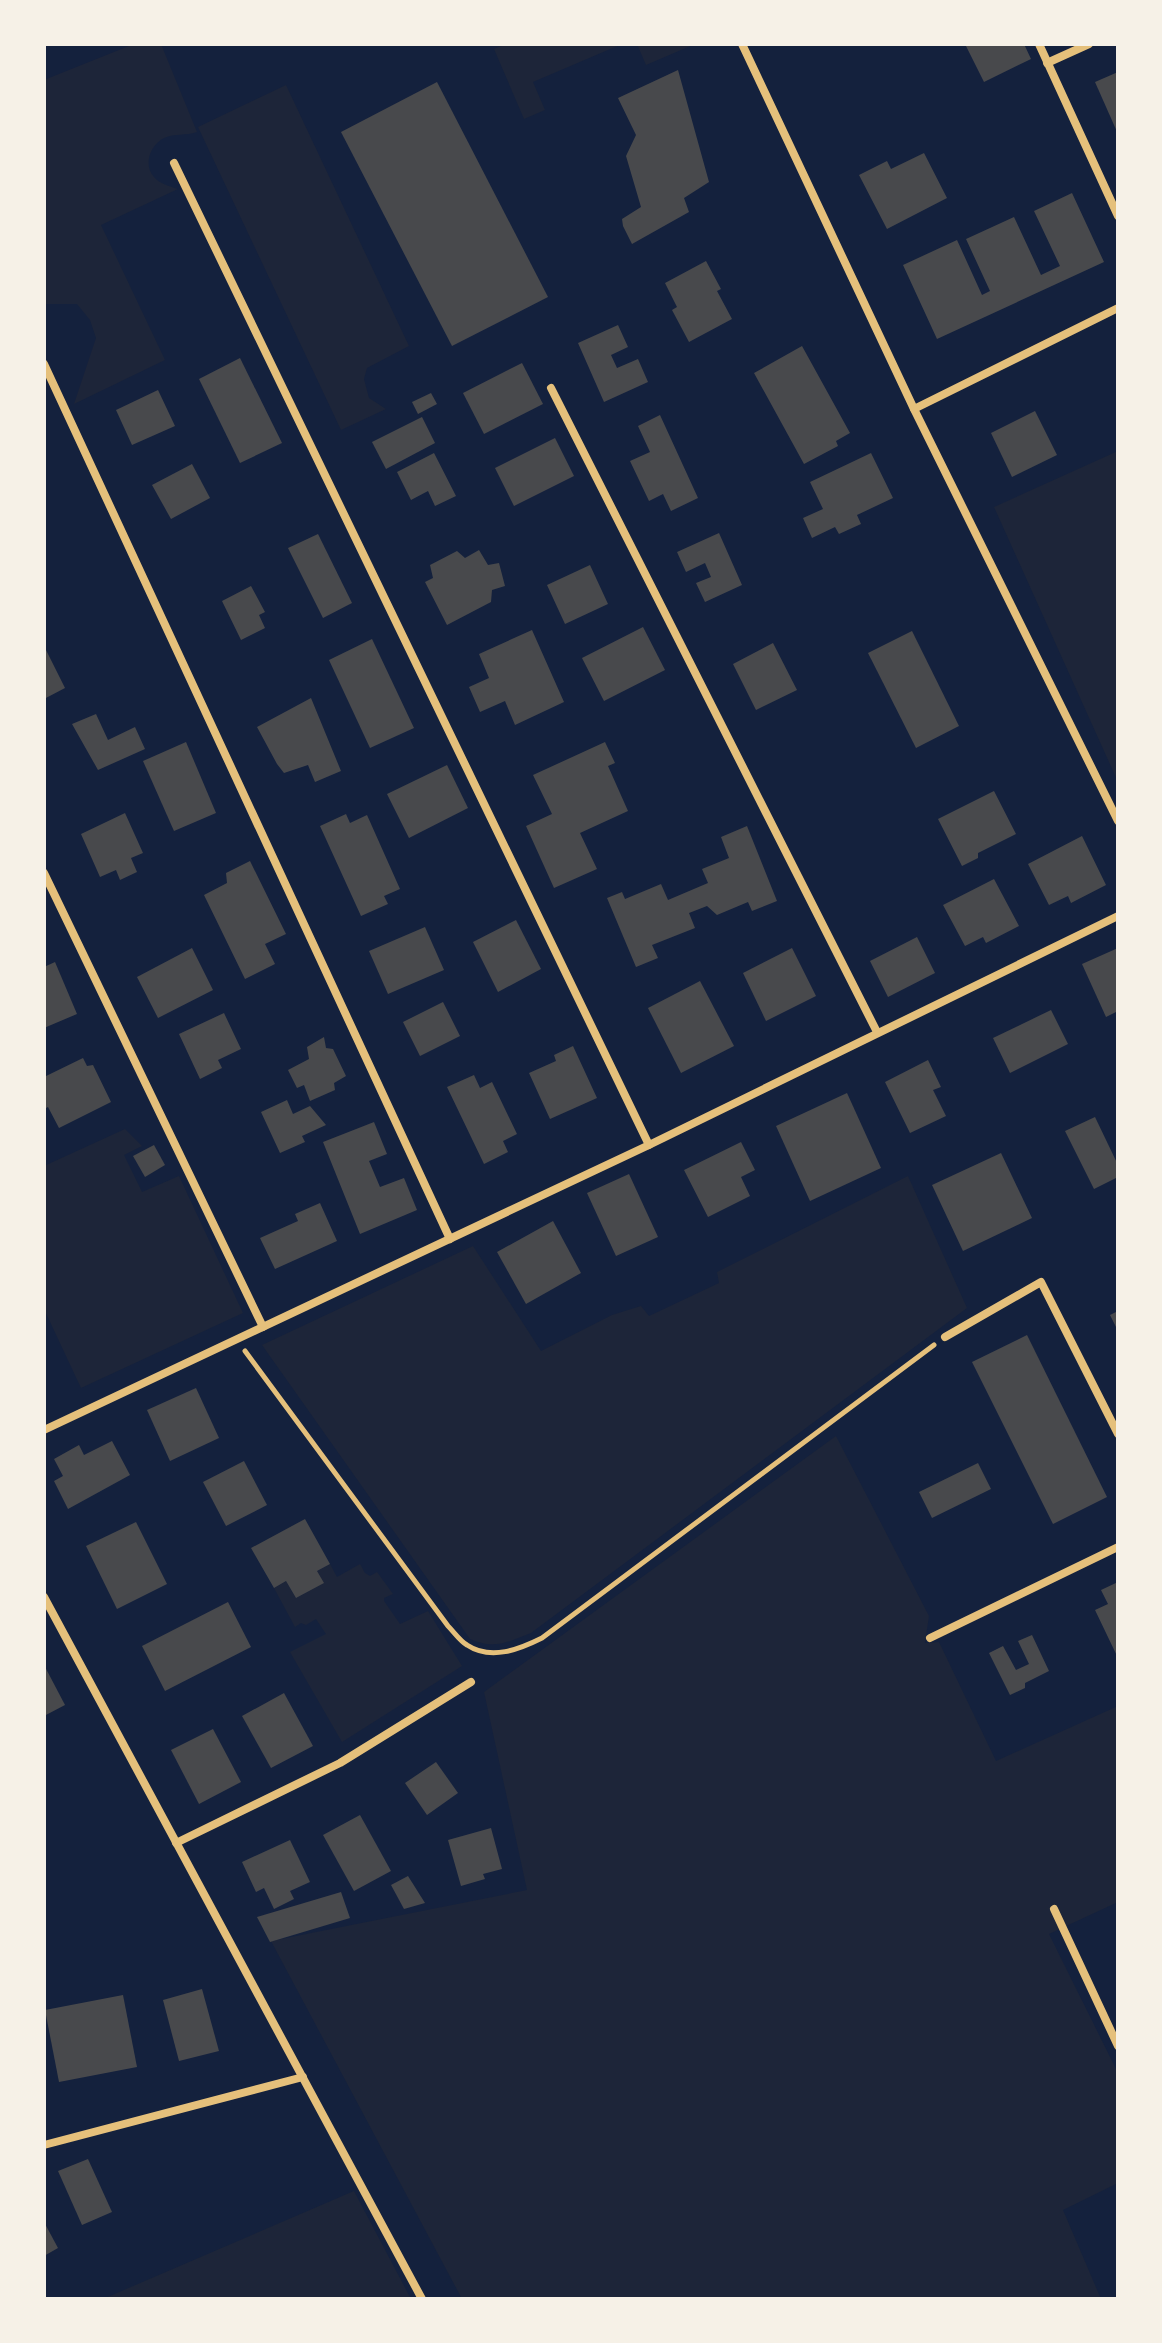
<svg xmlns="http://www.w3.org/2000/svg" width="1162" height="2343" font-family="Signika,sans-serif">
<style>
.green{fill:#1d2539}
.building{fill:#48494c}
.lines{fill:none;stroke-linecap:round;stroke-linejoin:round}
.path{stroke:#e5c07b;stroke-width:5}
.minor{stroke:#e5c07b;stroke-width:8}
</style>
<rect width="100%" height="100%" fill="#14213d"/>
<g class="green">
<path d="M134,44H161L197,132C186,136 175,133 164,138C150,145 143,165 154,177C160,184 169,186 178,189L101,225L165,360L74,404L96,338L90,320L77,304H44V80Z"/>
<path d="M506,44H622L533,82L545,110L524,119L494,49Z"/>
<path d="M637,44H695L646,65Z"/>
<path d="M286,85L409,346L367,368L364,379L369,398L386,409L341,430L198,127Z"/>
<path d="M1118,451V782L994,507Z"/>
<path d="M125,1129L142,1146L124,1155L142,1192L179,1176L243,1313L81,1388L44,1309V1166Z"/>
<path d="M908,1176L967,1308L531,1633C507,1642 495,1650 470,1639L262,1345L473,1246L541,1351L612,1315L641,1306L649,1316L719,1283L717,1272Z"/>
<path d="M836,1436L929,1616L925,1643L939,1642L996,1761L1118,1706V1902L1049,1934L1118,2073V2183L1063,2210L1101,2299H462L271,1941L527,1890L484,1692Z"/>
<path d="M330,1564L337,1577L360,1564L365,1573L370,1576L377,1572L393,1594L384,1598V1601L400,1624L428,1611L462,1666L342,1742L290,1652L326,1634L316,1619L306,1625L301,1623L295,1627L274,1588L286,1581L296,1598L323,1583L317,1571Z"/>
<path d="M354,2191L411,2299H103Z"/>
</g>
<g class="building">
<path d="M965,44H1024L1031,59L984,82Z"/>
<path d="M678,70L709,182L684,198L689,212L632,244L623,226L622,219L641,207L626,156L636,135L618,98Z"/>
<path d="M1118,72V134L1095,82Z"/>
<path d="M437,82L548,297L452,346L341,132Z"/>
<path d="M924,153L947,198L887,229L859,175L887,161L891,169Z"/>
<path d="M1072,193L1104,262L937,339L903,265L957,240L982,295L990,291L966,239L1014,217L1041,275L1060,266L1034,211Z"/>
<path d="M706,261L721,289L717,291L732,319L689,342L672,310L677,307L665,283Z"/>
<path d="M618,325L628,347L611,355L617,368L638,359L648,382L604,402L578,343Z"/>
<path d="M802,346L850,433L836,441L838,446L804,464L754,373Z"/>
<path d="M240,358L282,443L240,463L199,379Z"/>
<path d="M522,363L543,404L484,434L463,393Z"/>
<path d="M158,390L175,426L132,445L116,410Z"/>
<path d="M431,393L437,404L418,414L412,402Z"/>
<path d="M1035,411L1057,455L1012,477L991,433Z"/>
<path d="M660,415L698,498L671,511L663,494L649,501L630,461L650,452L638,426Z"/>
<path d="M422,417L435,443L386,469L372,442Z"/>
<path d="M555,438L574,476L514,506L495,468Z"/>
<path d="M434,453L456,496L435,506L428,491L411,500L397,472Z"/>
<path d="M871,453L893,498L857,515L861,524L839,534L835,527L812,538L803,518L823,509L810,482Z"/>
<path d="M192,464L210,498L171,519L152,485Z"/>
<path d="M719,533L742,585L705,602L696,583L711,577L705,563L686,572L677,552Z"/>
<path d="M318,534L352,603L323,618L288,548Z"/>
<path d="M479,550L488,565L499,563L505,586L492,590L491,602L447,625L425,582L433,578L430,565L457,551L465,558Z"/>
<path d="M590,565L608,604L565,624L547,585Z"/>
<path d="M251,586L265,612L259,615L265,628L241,640L222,601Z"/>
<path d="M643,627L665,670L604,701L582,658Z"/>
<path d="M532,630L564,702L515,725L505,701L480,712L469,687L489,678L479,654Z"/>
<path d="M912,631L959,726L916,748L868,653Z"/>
<path d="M372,639L414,728L370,748L329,660Z"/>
<path d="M773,643L797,690L756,710L733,664Z"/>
<path d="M44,646L65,688L44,699Z"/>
<path d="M311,698L341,771L315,782L308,765L284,773L277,764L257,727Z"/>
<path d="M96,714L108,740L135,727L145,749L98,770L72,724Z"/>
<path d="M186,742L216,813L174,831L143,761Z"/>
<path d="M605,742L615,763L608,766L628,811L580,833L597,869L554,888L526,826L552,814L533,775Z"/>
<path d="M447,765L468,808L409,838L387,794Z"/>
<path d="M994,791L1016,834L978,853V858L962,866L938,819Z"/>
<path d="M125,813L143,853L131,858L137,872L120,880L116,870L100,877L81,834Z"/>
<path d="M346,814L350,823L367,815L400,889L384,896L388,904L361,916L320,826Z"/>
<path d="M747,826L777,901L752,911L748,902L717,915L707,906L689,913L695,928L652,945L658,958L636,967L607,898L622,892L625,899L661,884L668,900L708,883L702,869L729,858L721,837Z"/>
<path d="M1082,836L1106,885L1071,903L1068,896L1049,905L1028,864Z"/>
<path d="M250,861L286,934L265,944L275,964L245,979L204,895L227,883L226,873Z"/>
<path d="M994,879L1019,926L986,943L983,937L965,946L943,905Z"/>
<path d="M516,920L541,969L498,992L473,942Z"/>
<path d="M425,927L444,970L388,994L369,951Z"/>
<path d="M917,937L935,973L888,997L870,961Z"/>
<path d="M192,948L213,990L158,1018L137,977Z"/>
<path d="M792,948L816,996L766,1021L743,973Z"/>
<path d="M1118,948V1011L1106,1017L1082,964Z"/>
<path d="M55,962L77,1014L44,1028V967Z"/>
<path d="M700,981L734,1046L681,1073L648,1008Z"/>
<path d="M443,1002L460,1036L420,1056L403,1022Z"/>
<path d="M1051,1010L1068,1044L1010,1073L993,1038Z"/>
<path d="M224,1013L241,1049L218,1060L222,1068L200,1079L179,1034Z"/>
<path d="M324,1037L326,1048L333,1049L346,1076L334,1083L335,1090L310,1101L304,1085L297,1088L288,1070L309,1059L307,1047Z"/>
<path d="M573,1046L597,1098L550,1119L529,1073L556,1061L554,1055Z"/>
<path d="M83,1058L87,1066L93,1065L111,1102L59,1128L48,1107L44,1109V1077Z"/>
<path d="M928,1060L941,1087L933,1090L946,1116L910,1133L885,1082Z"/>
<path d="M474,1075L480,1088L492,1082L517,1134L503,1141L508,1152L484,1164L447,1087Z"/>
<path d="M847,1093L881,1168L810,1201L776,1126Z"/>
<path d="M287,1100L293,1114L310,1106L326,1125L302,1136L305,1142L280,1153L261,1112Z"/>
<path d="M1095,1117L1118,1165V1177L1094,1189L1065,1131Z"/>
<path d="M374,1122L387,1154L369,1161L380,1187L404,1178L417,1210L360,1234L323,1142Z"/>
<path d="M741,1142L755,1170L741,1177L750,1196L708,1217L684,1170Z"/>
<path d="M154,1145L165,1165L145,1177L133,1156Z"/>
<path d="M1001,1153L1032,1218L963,1251L932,1185Z"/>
<path d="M629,1174L658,1237L616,1256L587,1193Z"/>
<path d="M320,1203L337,1241L275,1269L260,1238L298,1221L295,1214Z"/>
<path d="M553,1221L581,1273L526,1304L497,1252Z"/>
<path d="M1118,1311V1331L1110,1315Z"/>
<path d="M1027,1335L1107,1497L1053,1524L972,1362Z"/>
<path d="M196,1388L219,1438L170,1461L147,1410Z"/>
<path d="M112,1441L130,1475L68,1509L54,1481L63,1476L54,1459L79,1445L84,1455Z"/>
<path d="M244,1461L267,1505L226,1526L203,1482Z"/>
<path d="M978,1463L991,1489L932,1518L919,1492Z"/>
<path d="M305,1519L330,1564L317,1571L324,1583L296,1598L286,1581L274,1588L251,1548Z"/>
<path d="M136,1522L167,1584L117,1609L86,1546Z"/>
<path d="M1118,1582V1658L1095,1610L1108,1604L1101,1590Z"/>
<path d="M228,1602L251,1647L165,1691L142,1646Z"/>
<path d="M1032,1635L1049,1671L1025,1683V1688L1010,1695L989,1653L1003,1646L1016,1670L1029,1664L1018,1641Z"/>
<path d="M44,1665L65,1705L44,1716Z"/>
<path d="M284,1693L313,1746L271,1768L242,1716Z"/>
<path d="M213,1729L241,1782L199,1804L171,1750Z"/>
<path d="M436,1762L458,1793L427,1815L405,1783Z"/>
<path d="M360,1815L391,1871L354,1891L323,1835Z"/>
<path d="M491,1828L502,1869L483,1874L485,1879L461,1886L448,1840Z"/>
<path d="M290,1840L310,1882L290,1891L294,1899L274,1909L264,1888L256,1892L242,1862Z"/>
<path d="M408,1876L425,1903L404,1909L391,1885Z"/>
<path d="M341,1892L350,1918L270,1942L257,1917Z"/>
<path d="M202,1989L219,2051L179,2061L163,2000Z"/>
<path d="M123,1995L137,2067L59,2082L45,2010Z"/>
<path d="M88,2159L112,2212L82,2225L58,2171Z"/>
<path d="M44,2222L58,2248L44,2256Z"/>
</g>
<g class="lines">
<path class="path" d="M245,1351L448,1626C454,1632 460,1641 467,1645C491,1661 520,1649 542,1638L934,1345"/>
<g class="minor">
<path d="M742,44L914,409L1118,821"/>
<path d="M1039,44L1118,216"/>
<path d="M1047,63L1089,44"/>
<path d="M174,163L649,1145"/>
<path d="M44,364L450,1239"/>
<path d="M551,388L877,1032"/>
<path d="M914,409L1118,308"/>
<path d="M44,873L263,1327"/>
<path d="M945,1337L1041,1282L1118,1434"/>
<path d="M44,1430L649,1145L1118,916"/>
<path d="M44,1597L422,2299"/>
<path d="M930,1638L1118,1547"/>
<path d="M176,1843L340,1763L471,1682"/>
<path d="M1054,1909L1118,2046"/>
<path d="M44,2145L303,2077"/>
</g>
</g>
<rect width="1162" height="2343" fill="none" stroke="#f6f1e7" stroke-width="92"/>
</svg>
